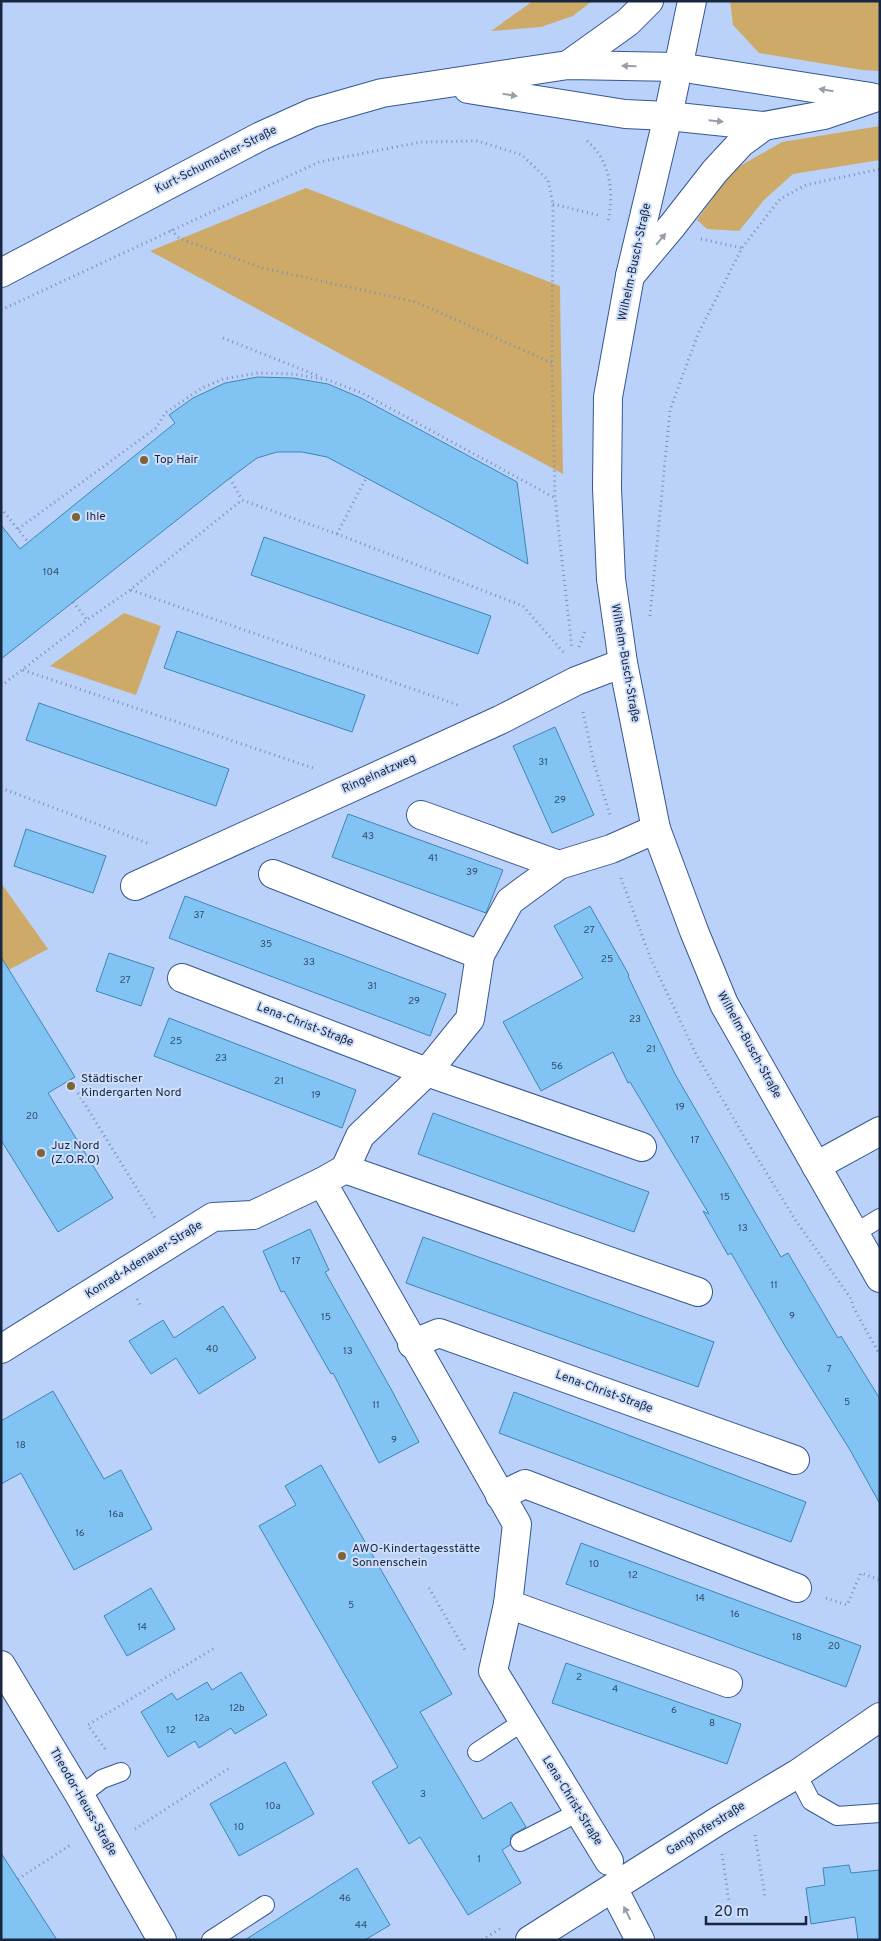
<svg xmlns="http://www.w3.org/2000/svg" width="881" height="1941" font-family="Overpass,sans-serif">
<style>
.green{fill:#ceaa69}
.building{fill:#81c4f4;stroke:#3e85b5}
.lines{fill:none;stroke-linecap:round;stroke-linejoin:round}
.lane-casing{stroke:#365791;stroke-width:20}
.street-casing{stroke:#365791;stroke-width:30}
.highway-casing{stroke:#365791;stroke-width:30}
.path{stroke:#7c91b3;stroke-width:3;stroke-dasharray:1 4;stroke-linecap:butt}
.lane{stroke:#fff;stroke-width:18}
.street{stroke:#fff;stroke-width:28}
.highway{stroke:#fff;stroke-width:28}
.oneway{fill:#979ea9}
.poi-dot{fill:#7d6335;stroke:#cedefa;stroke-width:2}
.labels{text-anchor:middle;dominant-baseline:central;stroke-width:4;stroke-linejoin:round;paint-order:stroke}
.number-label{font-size:10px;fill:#324e6d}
.street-label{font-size:12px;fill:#182740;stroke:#cedefa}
.poi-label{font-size:12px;fill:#182740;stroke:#cedefa;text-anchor:start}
</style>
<rect width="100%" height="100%" fill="#bad2fa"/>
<g class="green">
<path d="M533,1H592L573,16L541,27L491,31Z"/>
<path d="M730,1H880V71L862,70L759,53L733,25Z"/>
<path d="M880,126V160L793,174L764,200L739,231L707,229L697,220L733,170L782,142Z"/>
<path d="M306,188L560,286L563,474L150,251Z"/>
<path d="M124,613L161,626L136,695L50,666Z"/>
<path d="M1,883L48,949L1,974Z"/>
</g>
<g class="building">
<path d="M258,377L293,378L328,384L361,398L517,482L528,564L327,457L302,452H277L257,458L230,478L1,659V525L20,549L175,423L169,415L193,398L225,383Z"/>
<path d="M264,537L491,616L478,654L251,575Z"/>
<path d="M177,631L365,695L352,732L164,668Z"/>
<path d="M39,703L229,769L216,806L26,740Z"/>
<path d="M555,727L594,815L552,833L513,746Z"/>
<path d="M348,814L503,870L486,913L332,857Z"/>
<path d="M26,829L106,856L93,893L14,866Z"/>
<path d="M185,896L446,994L430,1036L169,938Z"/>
<path d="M590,906L629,975L628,976L675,1074L781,1257L788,1253L838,1338L841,1336L880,1399V1504L850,1450L785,1346L731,1253L728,1255L703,1211L709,1214L630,1082L628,1083L613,1052L541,1091L503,1022L583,978L554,926Z"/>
<path d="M109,953L154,968L141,1006L96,991Z"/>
<path d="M1,957L75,1077L48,1093L113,1198L58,1232L1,1140Z"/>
<path d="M169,1018L356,1090L342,1128L154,1056Z"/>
<path d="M433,1113L649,1192L634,1232L418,1154Z"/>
<path d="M310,1229L329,1270L325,1272L391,1389L419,1442L379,1463L333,1373L331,1374L284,1291L281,1292L263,1251Z"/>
<path d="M423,1237L714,1342L698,1387L406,1283Z"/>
<path d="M223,1306L256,1358L199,1394L176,1358L151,1374L129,1341L163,1320L174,1338Z"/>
<path d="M53,1391L104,1479L121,1470L152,1529L74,1570L21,1473L1,1484V1421Z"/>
<path d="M514,1392L806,1502L791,1542L499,1433Z"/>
<path d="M321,1465L452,1694L420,1712L483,1819L511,1802L526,1827L511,1836L510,1845L502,1850L521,1883L468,1915L420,1837L409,1844L372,1782L398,1767L259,1526L296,1505L285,1486Z"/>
<path d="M581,1543L861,1646L846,1687L566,1584Z"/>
<path d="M151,1588L175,1629L127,1656L104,1616Z"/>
<path d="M566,1663L741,1724L727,1764L552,1703Z"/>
<path d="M241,1672L267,1715L235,1734L231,1728L199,1748L195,1741L168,1757L141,1712L172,1693L177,1700L207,1682L212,1690Z"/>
<path d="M285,1762L314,1814L239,1856L210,1804Z"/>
<path d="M1,1853L57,1940H1Z"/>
<path d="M849,1865L851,1873L880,1870V1940H858L855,1917L811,1924L806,1888L825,1885L823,1868Z"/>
<path d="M357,1868L390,1925L365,1940H245Z"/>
</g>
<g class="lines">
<g class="lane-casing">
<g id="lane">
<path d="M855,1233L880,1218"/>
<path d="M477,1752L524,1721"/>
<path d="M797,1774L811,1801L837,1816L880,1813"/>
<path d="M80,1796L102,1779L121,1772"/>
<path d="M520,1842L579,1812"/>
<path d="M211,1940L265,1905"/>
</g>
</g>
<g class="street-casing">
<g id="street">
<path d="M692,1L668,116L630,276L608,397L607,488L611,579L623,663L656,829L694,931L724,1004L880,1278"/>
<path d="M568,65L628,22L649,1"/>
<path d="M468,89L625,114L668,116"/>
<path d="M1,273L261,136L312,113L382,93L568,65L678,67"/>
<path d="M421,815L559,865"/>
<path d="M273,874L480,955"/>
<path d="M135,886L500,720L576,681L623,663"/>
<path d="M182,978L427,1072L642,1147"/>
<path d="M816,1166L880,1131"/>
<path d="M345,1169L698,1292"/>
<path d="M412,1344L439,1333L795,1460"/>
<path d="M1,1349L213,1217L253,1215L322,1182"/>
<path d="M500,1496L525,1484L797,1588"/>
<path d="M508,1604L728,1683"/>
<path d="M1,1665L80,1796L162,1940"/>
<path d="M609,1861L493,1671L508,1604L517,1524L322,1182L345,1169L360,1136L427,1072L470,1019L480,955L510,901L559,865L611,849L656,829"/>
<path d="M613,1888L640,1940"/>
<path d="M530,1940L718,1821L797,1774L880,1717"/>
</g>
</g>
<g class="highway-casing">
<g id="highway">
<path d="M678,67L871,97"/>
<path d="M668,116L764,126L824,115L874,98"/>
<path d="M630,276L672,226L715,171L741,143L764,126"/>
</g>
</g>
<g class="path">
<path d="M587,141C611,161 614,193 608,222"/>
<path d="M553,204L601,216"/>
<path d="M171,230L180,239L263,268L416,302L552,363"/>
<path d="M701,239L742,248"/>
<path d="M1,310L319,162L421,142L478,141L522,155L548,180L553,204L552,363L555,498L572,649"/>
<path d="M223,338L321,377"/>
<path d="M230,478L242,500"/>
<path d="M1,508L28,542"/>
<path d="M18,529L156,428L165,413L202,388L223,379L258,373L293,374L328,380L362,393L555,498"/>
<path d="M337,534L366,478"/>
<path d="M131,590L458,705"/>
<path d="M73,602L87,620"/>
<path d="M650,616L670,410L698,334L742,248L780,199L806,185L880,169"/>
<path d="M579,647L586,629"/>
<path d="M23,670L316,769"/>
<path d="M1,686L87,620L130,590L242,500L337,534L523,606L564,653"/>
<path d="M583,712L594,764L610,815"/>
<path d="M1,788L150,844"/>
<path d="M621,878L650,957L696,1054L745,1138L796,1221L852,1300V1305L880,1355"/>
<path d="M78,1093L155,1218"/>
<path d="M137,1299L141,1307"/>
<path d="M429,1588L465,1650"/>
<path d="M826,1598L847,1605L861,1573L880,1580"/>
<path d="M105,1749L88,1725L216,1647"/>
<path d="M135,1829L231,1767"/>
<path d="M755,1835L765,1897"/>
<path d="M722,1854L730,1908"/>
<path d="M18,1879L72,1844"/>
<path d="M482,1940L501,1928"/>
</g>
<use href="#lane" class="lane"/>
<use href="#street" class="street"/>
<use href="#highway" class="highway"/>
</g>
<defs><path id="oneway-solid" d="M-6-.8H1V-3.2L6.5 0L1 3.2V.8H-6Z" transform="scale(1.25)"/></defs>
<g class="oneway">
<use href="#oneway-solid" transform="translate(629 66) rotate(-179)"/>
<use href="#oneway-solid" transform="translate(826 90) rotate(-171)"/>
<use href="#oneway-solid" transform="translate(510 95) rotate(9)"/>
<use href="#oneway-solid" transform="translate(716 121) rotate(6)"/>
<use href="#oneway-solid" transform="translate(661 239) rotate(-50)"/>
<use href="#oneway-solid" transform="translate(627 1913) rotate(-117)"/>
</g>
<g class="poi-dot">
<circle cx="144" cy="460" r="5"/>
<circle cx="76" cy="517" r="5"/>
<circle cx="71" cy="1086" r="5"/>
<circle cx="41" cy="1153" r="5"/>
<circle cx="342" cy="1556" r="5"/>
</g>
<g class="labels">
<g class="number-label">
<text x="51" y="572">104</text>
<text x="543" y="762">31</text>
<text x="560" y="800">29</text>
<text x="368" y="836">43</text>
<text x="433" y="858">41</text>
<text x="472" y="872">39</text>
<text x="199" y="915">37</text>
<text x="589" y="930">27</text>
<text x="266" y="944">35</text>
<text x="607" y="959">25</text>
<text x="309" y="962">33</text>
<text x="125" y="980">27</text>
<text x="372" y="986">31</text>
<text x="414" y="1001">29</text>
<text x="635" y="1019">23</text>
<text x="176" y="1041">25</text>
<text x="651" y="1049">21</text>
<text x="221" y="1058">23</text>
<text x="557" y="1066">56</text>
<text x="279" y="1081">21</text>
<text x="316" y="1095">19</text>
<text x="680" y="1107">19</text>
<text x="32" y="1116">20</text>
<text x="695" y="1140">17</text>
<text x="725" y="1197">15</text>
<text x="743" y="1228">13</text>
<text x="296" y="1261">17</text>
<text x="774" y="1285">11</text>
<text x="792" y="1316">9</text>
<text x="326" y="1317">15</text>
<text x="212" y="1349">40</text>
<text x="348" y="1351">13</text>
<text x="829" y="1369">7</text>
<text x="847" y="1402">5</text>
<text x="376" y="1405">11</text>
<text x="394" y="1440">9</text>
<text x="21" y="1445">18</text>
<text x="116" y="1514">16a</text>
<text x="80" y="1533">16</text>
<text x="594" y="1564">10</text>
<text x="633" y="1575">12</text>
<text x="700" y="1598">14</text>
<text x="351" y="1605">5</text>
<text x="735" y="1614">16</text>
<text x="142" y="1627">14</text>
<text x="797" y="1637">18</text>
<text x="834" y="1646">20</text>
<text x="579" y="1677">2</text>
<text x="615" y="1689">4</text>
<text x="237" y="1708">12b</text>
<text x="674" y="1710">6</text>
<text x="202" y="1718">12a</text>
<text x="712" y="1723">8</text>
<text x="171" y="1730">12</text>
<text x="423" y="1794">3</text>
<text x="273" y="1806">10a</text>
<text x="239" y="1827">10</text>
<text x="479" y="1859">1</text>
<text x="345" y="1898">46</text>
<text x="361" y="1925">44</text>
</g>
<g class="street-label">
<text transform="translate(216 160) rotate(-27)">Kurt-Schumacher-Straße</text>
<text transform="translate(635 262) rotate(-78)">Wilhelm-Busch-Straße</text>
<text transform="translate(625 663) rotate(80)">Wilhelm-Busch-Straße</text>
<text transform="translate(379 774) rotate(-24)">Ringelnatzweg</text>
<text transform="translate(305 1025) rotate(21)">Lena-Christ-Straße</text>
<text transform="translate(749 1045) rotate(61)">Wilhelm-Busch-Straße</text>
<text transform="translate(144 1260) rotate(-32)">Konrad-Adenauer-Straße</text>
<text transform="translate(604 1392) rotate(20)">Lena-Christ-Straße</text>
<text transform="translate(572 1801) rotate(58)">Lena-Christ-Straße</text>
<text transform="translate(83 1802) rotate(60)">Theodor-Heuss-Straße</text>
<text transform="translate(706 1829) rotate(-32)">Ganghoferstraße</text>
</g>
<g class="poi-label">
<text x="154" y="460">Top Hair</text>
<text x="86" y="517">Ihle</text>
<text x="81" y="1079">Städtischer<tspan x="81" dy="14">Kindergarten Nord</tspan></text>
<text x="51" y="1146">Juz Nord<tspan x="51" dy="14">(Z.O.R.O)</tspan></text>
<text x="352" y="1549">AWO-Kindertagesstätte<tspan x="352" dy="14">Sonnenschein</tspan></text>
</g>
</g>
<rect width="881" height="1941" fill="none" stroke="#182740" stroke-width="5"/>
<path d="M706 1916v8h100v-8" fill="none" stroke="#182740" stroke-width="2.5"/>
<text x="714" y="1916" font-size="15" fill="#182740" stroke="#cedefa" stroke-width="4" paint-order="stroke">20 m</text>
</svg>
